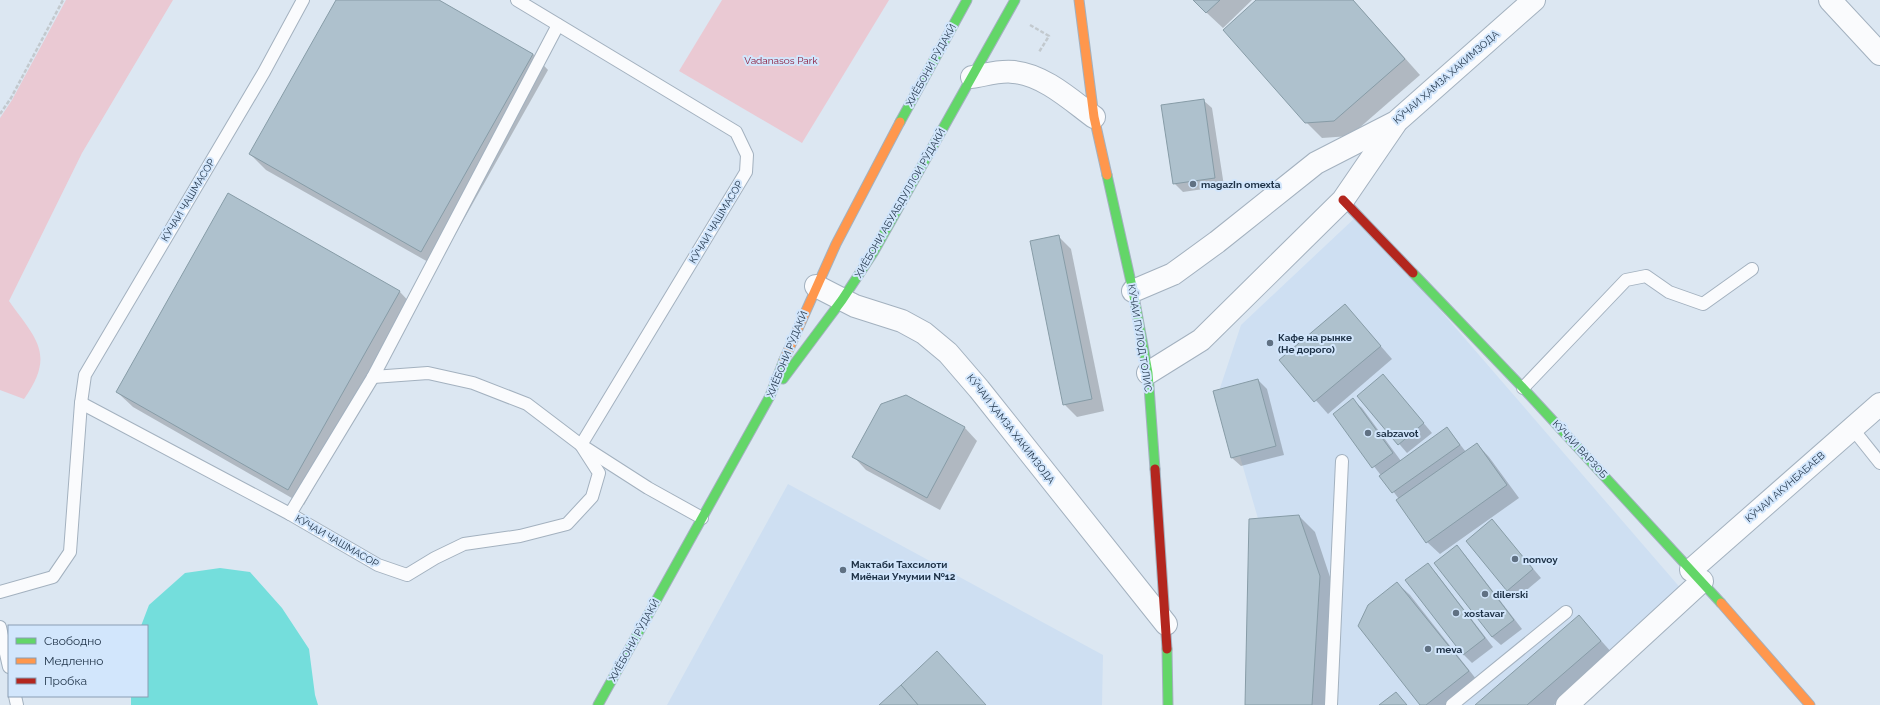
<svg xmlns="http://www.w3.org/2000/svg" width="1880" height="705" font-family="Raleway,sans-serif">
<style>
.built{fill:#cedff2}
.green{fill:#eac9d3}
.water{fill:#74dedc}
.shadow{fill:#0003}
.building{fill:#aec1cd;stroke:#879ca7}
.lines{fill:none;stroke-linecap:round;stroke-linejoin:round}
.lane-casing{stroke:#a3b1bf;stroke-width:14}
.street-casing{stroke:#a3b1bf;stroke-width:24}
.fast-casing{stroke:#a3b1bf;stroke-width:11}
.slow-casing{stroke:#a3b1bf;stroke-width:11}
.jam-casing{stroke:#a3b1bf;stroke-width:11}
.path{stroke:#c2c9ce;stroke-width:2.5;stroke-dasharray:4 2;stroke-linecap:butt}
.lane{stroke:#fafbfd;stroke-width:12}
.street{stroke:#fafbfd;stroke-width:22}
.fast{stroke:#63d668;stroke-width:9}
.slow{stroke:#ff974d;stroke-width:9}
.jam{stroke:#b3261e;stroke-width:9}
.poi-dot{fill:#607183;stroke:#d2e6fc;stroke-width:1.5}
.labels{text-anchor:middle;dominant-baseline:central;stroke-width:4;stroke-linejoin:round;paint-order:stroke}
.park-label{font-size:10px;fill:#891a3a;stroke:#d2e6fc}
.street-label{font-size:10px;fill:#1e3247;stroke:#d2e6fc}
.poi-label{font-size:10px;font-weight:bold;fill:#1e3247;stroke:#d2e6fc;text-anchor:start}
</style>
<rect width="100%" height="100%" fill="#dce7f2"/>
<g class="built">
<path d="M1358,215L1683,591L1555,705H1255L1259,522L1220,388L1241,325Z"/>
<path d="M788,484L1103,655L1102,705H667Z"/>
</g>
<g class="green">
<path d="M66,0H173L82,153L9,301C36,339 56,354 24,399L0,390V118L12,100Z"/>
<path d="M722,0H889L802,143L679,71Z"/>
</g>
<path class="water" d="M220,568L250,572L282,608L309,649L315,695L318,705H131V696H147V626H141L149,605L185,573Z"/>
<g class="shadow">
<path d="M337,0H437L533,54L548,70L437,267L266,170L250,154Z"/>
<path d="M1193,0H1252L1223,28Z"/>
<path d="M1258,0H1353L1420,75L1350,136L1322,138L1306,122Z"/>
<path d="M1203,100L1212,108L1224,186L1183,192L1174,183Z"/>
<path d="M228,195L400,292L415,308L304,505L133,407L117,392Z"/>
<path d="M1058,236L1071,249L1104,411L1077,417L1064,404Z"/>
<path d="M1345,305L1392,359L1328,414L1280,360Z"/>
<path d="M1383,375L1432,433L1407,453L1358,396Z"/>
<path d="M1258,380L1267,389L1284,455L1241,466L1232,458Z"/>
<path d="M906,396L965,428L977,441L940,510L866,470L854,457Z"/>
<path d="M1353,400L1362,408L1401,461L1447,428L1466,452L1477,444L1489,457L1519,498L1440,554L1427,542L1399,499L1334,414Z"/>
<path d="M1299,516L1315,532L1335,592L1328,705H1246Z"/>
<path d="M1492,520L1541,578L1516,599L1507,590Z"/>
<path d="M1457,547L1465,555L1522,629L1501,645L1492,637Z"/>
<path d="M1427,565L1436,573L1493,647L1472,663L1463,654Z"/>
<path d="M1397,583L1410,595L1480,684L1454,705H1421Z"/>
<path d="M1579,616L1613,654L1554,705H1477Z"/>
</g>
<g class="building">
<path d="M336,0H439L533,54L421,252L249,154Z"/>
<path d="M1193,0H1220L1206,13Z"/>
<path d="M1256,0H1353L1405,59L1334,121L1305,123L1223,30Z"/>
<path d="M1204,99L1215,178L1173,184L1161,105Z"/>
<path d="M228,193L400,291L288,490L116,392Z"/>
<path d="M1059,235L1092,399L1063,405L1030,241Z"/>
<path d="M1345,304L1381,346L1314,402L1279,360Z"/>
<path d="M1383,374L1424,423L1398,445L1357,396Z"/>
<path d="M1258,379L1276,446L1231,458L1213,391Z"/>
<path d="M906,395L965,427L927,498L852,457L881,404Z"/>
<path d="M1353,398L1393,453L1372,468L1333,414Z"/>
<path d="M1447,427L1460,445L1392,493L1379,476Z"/>
<path d="M1477,443L1507,485L1426,543L1396,500Z"/>
<path d="M1299,515L1320,576L1312,705H1245L1249,519Z"/>
<path d="M1492,519L1533,569L1507,591L1466,541Z"/>
<path d="M1457,545L1514,620L1492,637L1434,563Z"/>
<path d="M1428,563L1485,638L1463,655L1405,580Z"/>
<path d="M1397,582L1469,671L1426,705H1420L1358,626L1368,605Z"/>
<path d="M1579,615L1601,641L1527,705H1475Z"/>
<path d="M937,651L986,705H918L901,685Z"/>
<path d="M901,685L918,705H879Z"/>
<path d="M1396,692L1407,705H1379Z"/>
</g>
<g class="lines">
<g class="lane-casing">
<g id="lane">
<path d="M558,25L373,377L428,373L473,383L527,404L581,445L648,488L702,518"/>
<path d="M1523,388L1626,280L1646,276L1669,292L1703,304L1752,269"/>
<path d="M81,403L290,514L373,377"/>
<path d="M1852,428L1880,463"/>
<path d="M290,514L378,565L407,575L435,558L464,544L520,536L567,524L592,497L599,473L581,445L746,172L747,155L736,132L517,0"/>
<path d="M0,592L53,577L70,552L81,403L85,375L264,72L303,0"/>
<path d="M0,627L9,667"/>
<path d="M15,696L17,705"/>
<path d="M1331,705L1342,461"/>
<path d="M1452,705L1566,612"/>
</g>
</g>
<g class="street-casing">
<g id="street">
<path d="M1830,0L1880,54"/>
<path d="M972,77C985,75 1000,70 1014,72C1044,75 1071,100 1094,117"/>
<path d="M816,286L855,306L902,321L924,333L948,353L979,389L1166,624"/>
<path d="M1133,291L1173,274L1217,242L1316,163L1396,122L1534,0"/>
<path d="M1148,373L1201,340L1343,200L1395,124"/>
<path d="M1691,570L1880,404"/>
<path d="M1567,705L1702,581"/>
</g>
</g>
<g class="fast-casing">
<g id="fast">
<path d="M900,122L967,0"/>
<path d="M1107,175L1133,291L1148,373L1155,469"/>
<path d="M1413,273L1523,388L1721,603"/>
<path d="M783,379L842,300L873,253L1015,0"/>
<path d="M1167,649L1168,705"/>
<path d="M598,705L770,396L784,360"/>
</g>
</g>
<g class="slow-casing">
<g id="slow">
<path d="M1079,0L1094,117L1107,175"/>
<path d="M784,360L836,244L900,122"/>
<path d="M1721,603L1810,705"/>
</g>
</g>
<g class="jam-casing">
<g id="jam">
<path d="M1343,200L1413,273"/>
<path d="M1155,469L1167,649"/>
</g>
</g>
<g class="path">
<path d="M1030,25L1049,36L1039,52"/>
<path d="M0,114L11,98L63,0"/>
</g>
<use href="#lane" class="lane"/>
<use href="#street" class="street"/>
<use href="#fast" class="fast"/>
<use href="#slow" class="slow"/>
<use href="#jam" class="jam"/>
</g>
<g class="poi-dot">
<circle cx="1193" cy="184" r="4"/>
<circle cx="1270" cy="343" r="4"/>
<circle cx="1368" cy="433" r="4"/>
<circle cx="1515" cy="559" r="4"/>
<circle cx="843" cy="570" r="4"/>
<circle cx="1485" cy="594" r="4"/>
<circle cx="1456" cy="613" r="4"/>
<circle cx="1428" cy="649" r="4"/>
</g>
<g class="labels">
<g class="park-label">
<text x="781" y="60">Vadanasos Park</text>
</g>
<g class="street-label">
<text transform="translate(931 65) rotate(-61)">ХИЁБОНИ РӮДАКӢ</text>
<text transform="translate(1446 77) rotate(-41)">КӮЧАИ ҲАМЗА ХАКИМЗОДА</text>
<text transform="translate(188 200) rotate(-59)">КӮЧАИ ЧАШМАСОР</text>
<text transform="translate(900 203) rotate(-60)">ХИЁБОНИ АБУАБДУЛЛОИ РӮДАКӢ</text>
<text transform="translate(716 222) rotate(-59)">КӮЧАИ ЧАШМАСОР</text>
<text transform="translate(1140 338) rotate(81)">КӮЧАИ ПУЛОД ТОЛИС</text>
<text transform="translate(787 354) rotate(-68)">ХИЁБОНИ РӮДАКӢ</text>
<text transform="translate(1011 429) rotate(52)">КӮЧАИ ҲАМЗА ХАКИМЗОДА</text>
<text transform="translate(1580 449) rotate(47)">КӮЧАИ ВАРЗОБ</text>
<text transform="translate(1785 487) rotate(-41)">КӮЧАИ АКУНБАБАЕВ</text>
<text transform="translate(337 541) rotate(30)">КӮЧАИ ЧАШМАСОР</text>
<text transform="translate(634 640) rotate(-61)">ХИЁБОНИ РӮДАКӢ</text>
</g>
<g class="poi-label">
<text x="1201" y="184">magazIn omexta</text>
<text x="1278" y="337">Кафе на рынке<tspan x="1278" dy="12">(Не дорого)</tspan></text>
<text x="1376" y="433">sabzavot</text>
<text x="1523" y="559">nonvoy</text>
<text x="851" y="564">Мактаби Тахсилоти<tspan x="851" dy="12">Миёнаи Умумии №12</tspan></text>
<text x="1493" y="594">dilerski</text>
<text x="1464" y="613">xostavar</text>
<text x="1436" y="649">meva</text>
</g>
</g>
<rect x="8" y="625" width="140" height="72" fill="#d2e6fc" stroke="#8a9eb4"/>
<rect x="16" y="638" width="20" height="6" fill="#63d668" stroke="#8a9eb4"/>
<text x="44" y="645" font-size="12" fill="#1e3247">Свободно</text>
<rect x="16" y="658" width="20" height="6" fill="#ff974d" stroke="#8a9eb4"/>
<text x="44" y="665" font-size="12" fill="#1e3247">Медленно</text>
<rect x="16" y="678" width="20" height="6" fill="#b3261e" stroke="#8a9eb4"/>
<text x="44" y="685" font-size="12" fill="#1e3247">Пробка</text>
</svg>
